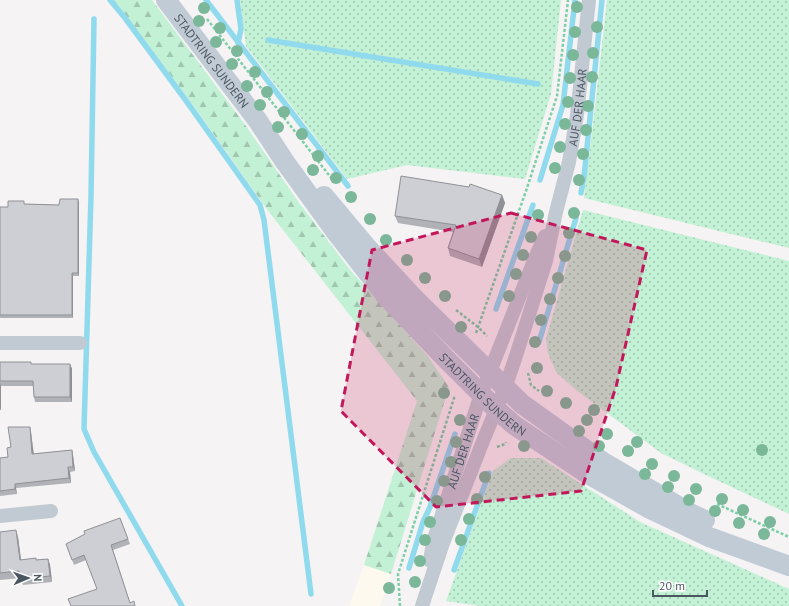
<svg xmlns="http://www.w3.org/2000/svg" width="789" height="606" font-family="'PT Sans',sans-serif">
<style>
.commercial{fill:#fdf9ef}
.grass{fill:url(#grass-dots)}
.forest{fill:url(#forest-firs)}
.lines{fill:none;stroke-linecap:round;stroke-linejoin:round}
.stream{stroke:#90daee;stroke-width:5.5}
.path{stroke:#7ad0a6;stroke-width:2.5;stroke-dasharray:3 2;stroke-linecap:butt}
.minor{stroke:#c1cad2;stroke-width:14}
.secondary{stroke:#c1cbd6;stroke-width:20}
.tree{fill:#7bb799}
.wall{fill:#b0b2b7}
.shaded-wall{fill:#909195}
.building{fill:#cdcfd5;stroke:#909195}
.marked{fill:#c2185b;fill-opacity:0.2;stroke:#c2185b;stroke-width:3;stroke-dasharray:8 5;stroke-linejoin:round}
.labels{text-anchor:middle;dominant-baseline:central;stroke-width:3;stroke-linejoin:round;paint-order:stroke}
.street-label{font-size:12px;fill:#4a5661;stroke:#fff}
</style>
<defs>
<pattern id="grass-dots" width="8" height="8" patternUnits="userSpaceOnUse"><rect width="8" height="8" fill="#c3f1d5"/><path d="M2 2h.1M6 6h.1" fill="none" stroke="#a0c6b0" stroke-width="1.8" stroke-linecap="round"/></pattern>
<pattern id="forest-firs" width="22" height="20" patternUnits="userSpaceOnUse"><rect width="22" height="20" fill="#c3f1d5"/><path d="M5 1l3.5 6h-7zM16 11l3.5 6h-7z" fill="#a0c6b0"/></pattern>
</defs>
<rect width="100%" height="100%" fill="#f5f3f3"/>
<path class="commercial" d="M364,565L391,574L380,606H349Z"/>
<g class="grass">
<path d="M240,0H561L551,94L525,179L407,165L347,179L246,46Z"/>
<path d="M607,0H789V248L584,198L595,107Z"/>
<path d="M583,210L789,261V514L706,475L661,453L576,390L556,372L548,353L546,339Z"/>
<path d="M511,458H541L640,522L789,589V606H480L446,601L493,471Z"/>
</g>
<path class="forest" d="M113,0H152L246,126L297,200L351,271L427,355L449,387L391,574L364,565L417,401L269,212L190,101L127,17Z"/>
<g class="lines">
<g class="stream">
<path d="M110,0L125,18L187,102L260,205L264,220L311,594"/>
<path d="M206,0L348,186"/>
<path d="M237,0L241,29L238,43"/>
<path d="M94,19L91,196L84,429L94,452L182,606"/>
<path d="M268,40L538,84"/>
<path d="M540,180L563,105L575,0"/>
<path d="M581,193L584,177L602,0"/>
<path d="M496,309L533,205"/>
<path d="M539,342L576,218"/>
<path d="M409,568L423,522L430,507L455,434"/>
<path d="M454,570L489,473"/>
</g>
<g class="path">
<path d="M207,19L332,179"/>
<path d="M456,310L478,327L487,336"/>
<path d="M476,333L526,191L557,96L568,0"/>
<path d="M528,373L531,385L539,391"/>
<path d="M497,447L505,444L506,442"/>
<path d="M717,504L789,537"/>
<path d="M400,606L398,574L455,395"/>
</g>
<g class="minor">
<path d="M0,343H80"/>
<path d="M0,516L51,511"/>
<path id="s1" d="M430,561L433,542L481,394L535,258L545,236"/>
<path id="s2" d="M422,606L443,543L483,441L505,388L515,359L546,261L556,212L569,162L577,115L589,0"/>
</g>
<g class="secondary">
<path id="s3" d="M166,0L258,121L285,162L335,231L386,296L445,358L496,409L514,425L586,473L650,509L709,537L789,566"/>
<path d="M324,196L365,245L415,299L522,404L603,462L690,513L705,520"/>
</g>
</g>
<g class="tree">
<circle cx="577" cy="7" r="6"/>
<circle cx="204" cy="8" r="6"/>
<circle cx="199" cy="21" r="6"/>
<circle cx="597" cy="27" r="6"/>
<circle cx="220" cy="28" r="6"/>
<circle cx="575" cy="32" r="6"/>
<circle cx="216" cy="42" r="6"/>
<circle cx="237" cy="51" r="6"/>
<circle cx="593" cy="53" r="6"/>
<circle cx="573" cy="55" r="6"/>
<circle cx="232" cy="64" r="6"/>
<circle cx="255" cy="72" r="6"/>
<circle cx="592" cy="77" r="6"/>
<circle cx="570" cy="78" r="6"/>
<circle cx="247" cy="86" r="6"/>
<circle cx="267" cy="92" r="6"/>
<circle cx="568" cy="102" r="6"/>
<circle cx="260" cy="105" r="6"/>
<circle cx="588" cy="106" r="6"/>
<circle cx="284" cy="112" r="6"/>
<circle cx="565" cy="124" r="6"/>
<circle cx="278" cy="127" r="6"/>
<circle cx="586" cy="130" r="6"/>
<circle cx="302" cy="134" r="6"/>
<circle cx="560" cy="147" r="6"/>
<circle cx="583" cy="154" r="6"/>
<circle cx="318" cy="156" r="6"/>
<circle cx="555" cy="168" r="6"/>
<circle cx="313" cy="170" r="6"/>
<circle cx="336" cy="178" r="6"/>
<circle cx="579" cy="180" r="6"/>
<circle cx="351" cy="197" r="6"/>
<circle cx="574" cy="213" r="6"/>
<circle cx="538" cy="215" r="6"/>
<circle cx="370" cy="219" r="6"/>
<circle cx="569" cy="233" r="6"/>
<circle cx="531" cy="237" r="6"/>
<circle cx="386" cy="240" r="6"/>
<circle cx="523" cy="255" r="6"/>
<circle cx="565" cy="256" r="6"/>
<circle cx="407" cy="260" r="6"/>
<circle cx="516" cy="274" r="6"/>
<circle cx="425" cy="278" r="6"/>
<circle cx="558" cy="278" r="6"/>
<circle cx="445" cy="296" r="6"/>
<circle cx="509" cy="296" r="6"/>
<circle cx="550" cy="299" r="6"/>
<circle cx="541" cy="320" r="6"/>
<circle cx="461" cy="327" r="6"/>
<circle cx="535" cy="342" r="6"/>
<circle cx="537" cy="368" r="6"/>
<circle cx="547" cy="391" r="6"/>
<circle cx="444" cy="393" r="6"/>
<circle cx="566" cy="403" r="6"/>
<circle cx="594" cy="410" r="6"/>
<circle cx="460" cy="420" r="6"/>
<circle cx="587" cy="420" r="6"/>
<circle cx="579" cy="431" r="6"/>
<circle cx="607" cy="434" r="6"/>
<circle cx="456" cy="442" r="6"/>
<circle cx="637" cy="442" r="6"/>
<circle cx="524" cy="446" r="6"/>
<circle cx="599" cy="446" r="6"/>
<circle cx="762" cy="450" r="6"/>
<circle cx="628" cy="451" r="6"/>
<circle cx="451" cy="462" r="6"/>
<circle cx="652" cy="464" r="6"/>
<circle cx="645" cy="474" r="6"/>
<circle cx="674" cy="476" r="6"/>
<circle cx="485" cy="477" r="6"/>
<circle cx="444" cy="481" r="6"/>
<circle cx="668" cy="487" r="6"/>
<circle cx="696" cy="489" r="6"/>
<circle cx="477" cy="499" r="6"/>
<circle cx="722" cy="499" r="6"/>
<circle cx="689" cy="500" r="6"/>
<circle cx="437" cy="501" r="6"/>
<circle cx="743" cy="510" r="6"/>
<circle cx="715" cy="511" r="6"/>
<circle cx="469" cy="519" r="6"/>
<circle cx="430" cy="522" r="6"/>
<circle cx="770" cy="522" r="6"/>
<circle cx="739" cy="523" r="6"/>
<circle cx="764" cy="534" r="6"/>
<circle cx="425" cy="540" r="6"/>
<circle cx="461" cy="540" r="6"/>
<circle cx="420" cy="561" r="6"/>
<circle cx="415" cy="582" r="6"/>
<circle cx="389" cy="588" r="6"/>
</g>
<g class="wall">
<path d="M502,195L505,203L482,267L450,256L448,248L453,232L398,223L395,216Z"/>
<path d="M79,202V276H73V318H0V207H8L25,204L59,205Z"/>
<path d="M0,362H31V364H70L72,369V402H35L34,397L33,386H1V410H0Z"/>
<path d="M30,427L31,432L34,454L72,450L73,455L75,471L70,472L71,483L16,488L17,494L0,496V458L8,457L11,447Z"/>
<path d="M120,518L130,544L113,550L130,603L135,606L97,589L86,560L74,565L66,544Z"/>
<path d="M0,532L18,537L21,560L36,558V560L48,559L50,565L52,582L23,585L20,578L0,580Z"/>
</g>
<g class="shaded-wall">
<path d="M502,195L505,203L482,267L479,259Z"/>
<path d="M78,199L79,202V276L78,273Z"/>
<path d="M72,273L73,276V318L72,315Z"/>
<path d="M70,364L72,369V402L70,397Z"/>
<path d="M0,383L1,386V410L0,408Z"/>
<path d="M30,427L31,432L34,459L32,454Z"/>
<path d="M72,450L73,455L75,471L73,467Z"/>
<path d="M68,467L70,472L71,483L69,478Z"/>
<path d="M15,484L16,488L17,494L15,489Z"/>
<path d="M16,530L18,537L22,567L20,560Z"/>
<path d="M48,559L50,565L52,582L50,576Z"/>
</g>
<g class="building">
<path d="M401,176L469,187L470,184L502,195L479,259L448,248L456,225L395,216Z"/>
<path d="M60,199H78V273H72V315H0V207H8V201H24V204L59,205Z"/>
<path d="M0,362H31V364H70V397H34L33,381H0Z"/>
<path d="M8,427H30L32,454L72,450L73,467H68L69,478L15,484V489L0,491V458L8,457L7,448L11,447Z"/>
<path d="M120,518L128,539L111,545L130,603L134,601L135,606H71L68,599L97,589L84,555L72,560L66,544L85,534L84,531Z"/>
<path d="M16,530L20,560L36,558V560L48,559L50,576L20,579L19,571L0,573V532Z"/>
</g>
<path class="marked" d="M511,213L647,250L616,387L581,491L436,507L341,411L372,250Z"/>
<g class="labels">
<g class="street-label">
<text stroke="none"><textPath href="#s3" startOffset="76">STADTRING SUNDERN</textPath></text>
<text stroke="none"><textPath href="#s2" startOffset="524">AUF DER HAAR</textPath></text>
<text stroke="none"><textPath href="#s3" startOffset="507">STADTRING SUNDERN</textPath></text>
<text stroke="none"><textPath href="#s1" startOffset="115">AUF DER HAAR</textPath></text>
</g>
</g>
<g transform="translate(28 578) rotate(88)" stroke="#ffffff" stroke-width="3" paint-order="stroke">
<path d="M0-3L7 15L0 10L-7 15Z" fill="#4a5661"/>
<text y="-6" font-size="11" font-weight="bold" text-anchor="middle" fill="#4a5661">N</text>
</g>
<path d="M653 590v6h54v-6" fill="none" stroke="#4a5661" stroke-width="2"/>
<text x="659" y="590" font-size="12" fill="#4a5661" stroke="#ffffff" stroke-width="3" paint-order="stroke">20 m</text>
</svg>
